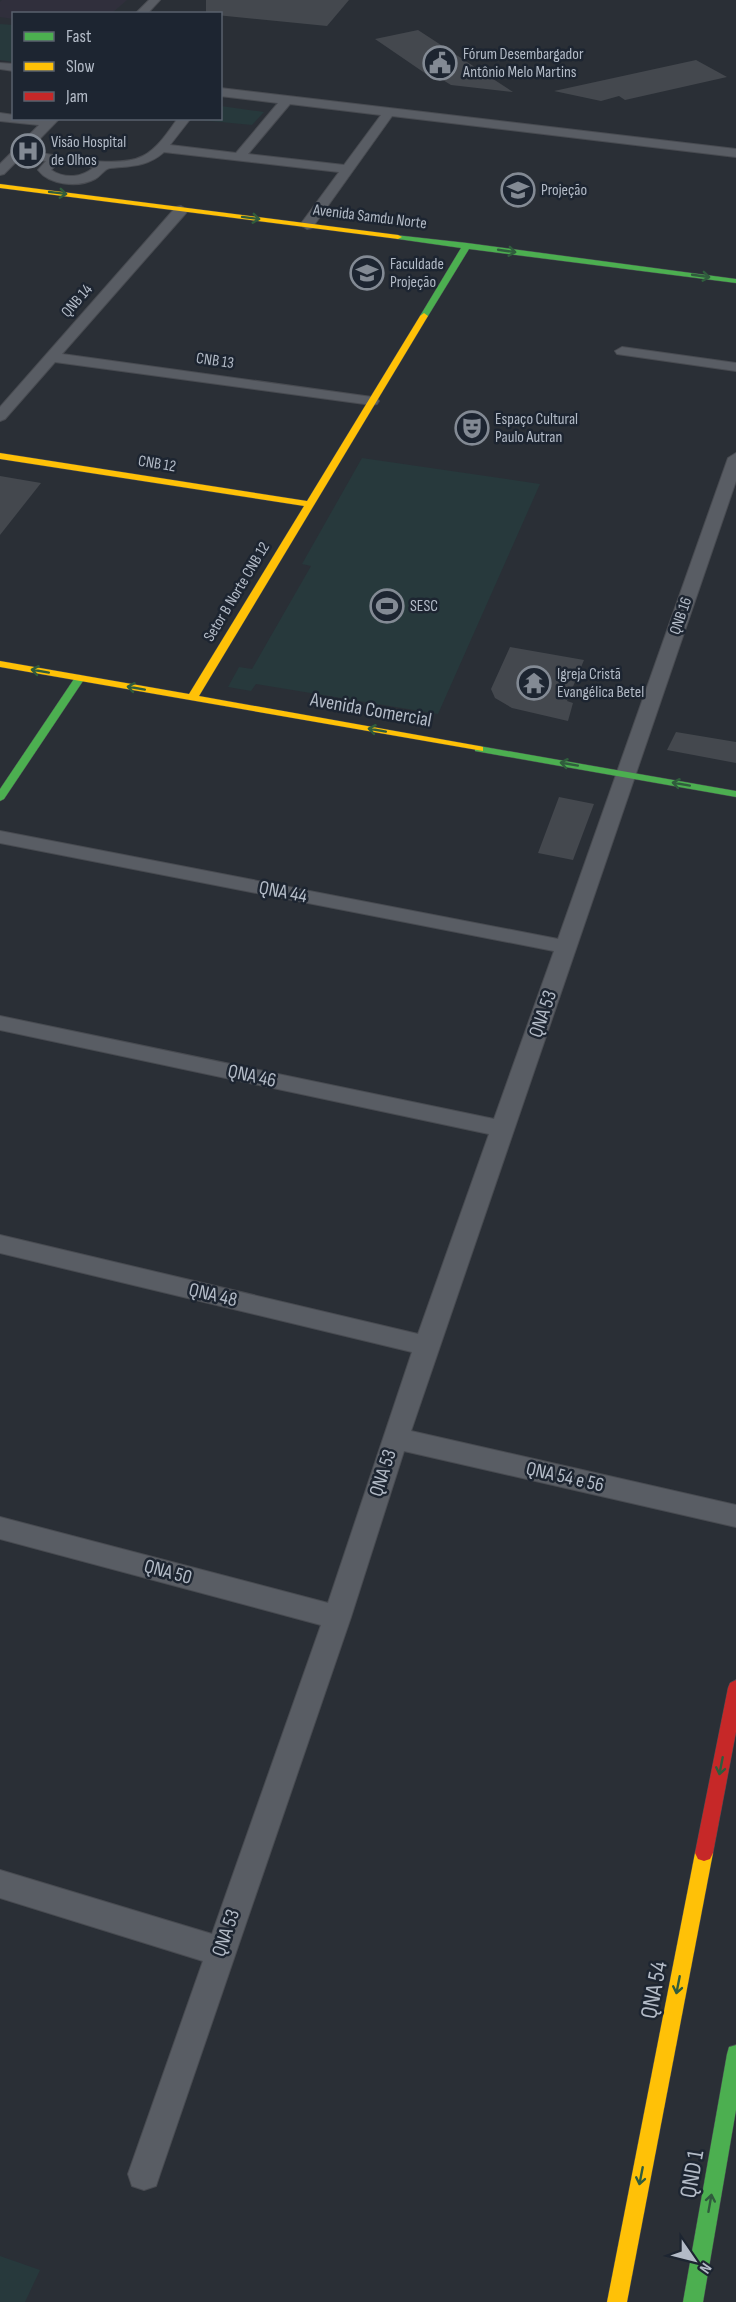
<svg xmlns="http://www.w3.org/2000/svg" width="736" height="2302" font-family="'Sofia Sans Condensed',sans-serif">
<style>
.medical{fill:#302f3c}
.green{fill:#27393c}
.building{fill:#44484e}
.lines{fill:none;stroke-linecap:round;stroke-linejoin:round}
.street-casing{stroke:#484b51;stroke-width:2}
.fast-casing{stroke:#484b51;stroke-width:1}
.slow-casing{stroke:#484b51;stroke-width:1}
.jam-casing{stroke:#484b51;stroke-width:1}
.street{fill:#595d64;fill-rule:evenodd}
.fast{fill:#4caf50;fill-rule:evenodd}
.slow{fill:#ffc107;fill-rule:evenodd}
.jam{fill:#c62828;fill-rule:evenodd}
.oneway{stroke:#305c3d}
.labels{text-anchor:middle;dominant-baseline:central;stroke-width:5;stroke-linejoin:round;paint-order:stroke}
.far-poi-label{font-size:16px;fill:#b3bbc7;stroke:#1d2531;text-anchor:start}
.far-street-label{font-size:16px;fill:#b3bbc7;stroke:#1d2531}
.street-label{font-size:20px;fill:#b3bbc7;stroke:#1d2531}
.near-street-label{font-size:24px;fill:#b3bbc7;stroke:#1d2531}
</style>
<rect width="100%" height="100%" fill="#2a2f36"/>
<path class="medical" d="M2,0H127L112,13L14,14L13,19L0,17V2Z"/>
<g class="green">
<path d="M0,24L13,25V62L0,60Z"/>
<path d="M221,106L264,112L252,125L200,120L220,118Z"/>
<path d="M362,458L540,484L438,714L256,684L251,691L228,687L239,667L252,669L311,566L302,564Z"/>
<path d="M0,2256L40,2270L25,2302H0Z"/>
</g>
<g class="building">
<path d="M206,0H349L327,26L206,14Z"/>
<path d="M418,30L513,92L451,85L438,77L432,78L375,39Z"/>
<path d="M696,60L727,77L625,100L619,96L601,101L554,91Z"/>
<path d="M0,476L41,483L0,535Z"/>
<path d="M510,647L584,660L567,701L573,703L568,721L512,708L495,698L491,689Z"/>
<path d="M676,732L736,742V763L667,750Z"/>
<path d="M559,797L594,804L573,860L538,853Z"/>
</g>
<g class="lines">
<g class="street-casing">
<g id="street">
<path d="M149,0H160L147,14H135Z"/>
<path d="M0,63L14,64V71L0,69Z"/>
<path d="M220,88L736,149V157L392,116L312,228L307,229L300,225L339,172L164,152C147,167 131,166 110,168C104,169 101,176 95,179C78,188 49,185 38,170L46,161L21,157L4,174L0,175V164L39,125L0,121V113L14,115V118H60L28,151C58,155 116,170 143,156C158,148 168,132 178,118H191L170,145L236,153L278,103L220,96ZM290,104L381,115L344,165L248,154ZM58,163L94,167C82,178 65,179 51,170Z"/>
<path d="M181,206L188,210L186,213L62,354L372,397L377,398L379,401L377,404L372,405L55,362L5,419L0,421V407L176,207Z"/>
<path d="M622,347L736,363V371L617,354L615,351Z"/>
<path d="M736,453V481L411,1431L736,1505V1527L404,1451L351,1617L160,2174L156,2186L144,2190L132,2186L128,2174L203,1961L0,1898V1870L212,1934L321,1625L0,1539V1517L328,1603L412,1352L0,1253V1235L418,1334L489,1134L0,1030V1016L494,1119L554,951L0,843V831L558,939L728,458Z"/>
</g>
</g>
<g class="fast-casing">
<g id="fast">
<path d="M395,235L467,243L736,279V283L469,249L428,316L424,319L420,316L461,248L398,239L394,237Z"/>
<path d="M80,675L85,678L4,799L0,801V789L76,676Z"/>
<path d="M479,746L736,791V797L475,751V747Z"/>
<path d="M736,2045V2110L703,2302H683L727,2054L729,2047Z"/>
</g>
</g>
<g class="slow-casing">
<g id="slow">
<path d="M0,184L398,235L402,237L398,239L0,188Z"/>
<path d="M424,313L428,316L199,696L479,746L483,747V751L0,667V661L189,694L304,506L0,459V453L307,501L420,316Z"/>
<path d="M704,1845L710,1847L713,1853L627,2302H607L695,1853L698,1847Z"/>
</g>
</g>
<g class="jam-casing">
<path id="jam" d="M736,1680V1732L713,1853L710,1859L704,1861L698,1859L695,1853L728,1688L730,1683Z"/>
</g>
<use href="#street" class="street"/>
<use href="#fast" class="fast"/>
<use href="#slow" class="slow"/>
<use href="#jam" class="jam"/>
</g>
<defs><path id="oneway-shaft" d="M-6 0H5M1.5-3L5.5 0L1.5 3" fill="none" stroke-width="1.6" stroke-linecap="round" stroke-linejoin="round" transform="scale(1.5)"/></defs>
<g class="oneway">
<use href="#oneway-shaft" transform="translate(58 193) rotate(7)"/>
<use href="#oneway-shaft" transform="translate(251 218) rotate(7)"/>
<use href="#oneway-shaft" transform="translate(507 251) rotate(8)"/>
<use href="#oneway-shaft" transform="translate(701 276) rotate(8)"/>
<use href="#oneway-shaft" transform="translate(40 671) rotate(-170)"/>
<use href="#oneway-shaft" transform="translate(136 688) rotate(-170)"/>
<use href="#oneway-shaft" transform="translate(377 730) rotate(-170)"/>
<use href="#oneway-shaft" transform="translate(569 764) rotate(-170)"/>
<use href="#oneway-shaft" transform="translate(681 784) rotate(-170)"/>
<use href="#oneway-shaft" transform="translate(721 1766) rotate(101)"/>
<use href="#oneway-shaft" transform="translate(678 1985) rotate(101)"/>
<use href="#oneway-shaft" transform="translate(641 2176) rotate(101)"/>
<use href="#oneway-shaft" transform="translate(710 2203) rotate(-80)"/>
</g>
<defs>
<g id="civic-ring" transform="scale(1.725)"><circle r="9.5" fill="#1d2531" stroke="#838a94" stroke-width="1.5"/><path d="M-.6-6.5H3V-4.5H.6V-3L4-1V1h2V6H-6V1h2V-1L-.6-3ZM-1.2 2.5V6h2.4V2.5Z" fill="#838a94"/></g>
<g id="hospital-ring" transform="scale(1.725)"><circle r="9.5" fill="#1d2531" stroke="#838a94" stroke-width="1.5"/><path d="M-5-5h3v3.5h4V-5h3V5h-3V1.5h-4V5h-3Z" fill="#838a94"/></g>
<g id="school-ring" transform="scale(1.725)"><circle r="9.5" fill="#1d2531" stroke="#838a94" stroke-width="1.5"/><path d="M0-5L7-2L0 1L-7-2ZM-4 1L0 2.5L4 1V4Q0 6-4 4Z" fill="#838a94"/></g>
<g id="university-ring" transform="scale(1.725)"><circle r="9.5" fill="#1d2531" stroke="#838a94" stroke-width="1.5"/><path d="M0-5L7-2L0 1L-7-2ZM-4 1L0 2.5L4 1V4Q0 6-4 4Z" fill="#838a94"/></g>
<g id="theatre-ring" transform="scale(1.725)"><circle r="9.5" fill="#1d2531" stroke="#838a94" stroke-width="1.5"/><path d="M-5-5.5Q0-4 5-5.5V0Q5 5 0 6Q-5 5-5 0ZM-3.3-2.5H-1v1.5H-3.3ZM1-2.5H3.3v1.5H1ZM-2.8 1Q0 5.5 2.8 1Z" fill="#838a94"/></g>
<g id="stadium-ring" transform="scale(1.725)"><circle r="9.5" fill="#1d2531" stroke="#838a94" stroke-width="1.5"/><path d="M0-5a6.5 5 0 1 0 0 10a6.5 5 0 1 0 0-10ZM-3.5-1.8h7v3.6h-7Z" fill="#838a94"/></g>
<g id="temple-ring" transform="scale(1.725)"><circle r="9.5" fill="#1d2531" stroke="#838a94" stroke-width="1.5"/><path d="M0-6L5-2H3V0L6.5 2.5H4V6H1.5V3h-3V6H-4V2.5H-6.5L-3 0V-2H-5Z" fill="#838a94"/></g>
</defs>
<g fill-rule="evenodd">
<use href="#civic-ring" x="440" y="63"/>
<use href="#hospital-ring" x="28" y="151"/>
<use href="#school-ring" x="518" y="190"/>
<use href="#university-ring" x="367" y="273"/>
<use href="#theatre-ring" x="472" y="428"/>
<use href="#stadium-ring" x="387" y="606"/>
<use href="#temple-ring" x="534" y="683"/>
</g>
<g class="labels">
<g class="far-poi-label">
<text x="463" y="54">Fórum Desembargador<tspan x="463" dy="18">Antônio Melo Martins</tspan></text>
<text x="51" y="142">Visão Hospital<tspan x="51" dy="18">de Olhos</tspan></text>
<text x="541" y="190">Projeção</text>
<text x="390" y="264">Faculdade<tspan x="390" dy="18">Projeção</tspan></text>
<text x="495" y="419">Espaço Cultural<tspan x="495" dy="18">Paulo Autran</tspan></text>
<text x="410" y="606">SESC</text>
<text x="557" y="674">Igreja Cristã<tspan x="557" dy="18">Evangélica Betel</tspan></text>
</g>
<g class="far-street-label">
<text transform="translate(370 217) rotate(7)">Avenida Samdu Norte</text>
<text transform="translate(77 301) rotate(-49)">QNB 14</text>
<text transform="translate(215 361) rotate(8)">CNB 13</text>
<text transform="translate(157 464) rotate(9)">CNB 12</text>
<text transform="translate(237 592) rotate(-59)">Setor B Norte CNB 12</text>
<text transform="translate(681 616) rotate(-71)">QNB 16</text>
</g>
<g class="street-label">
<text transform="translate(371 710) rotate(10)">Avenida Comercial</text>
<text transform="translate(283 892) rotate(11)">QNA 44</text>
<text transform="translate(543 1014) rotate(-71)">QNA 53</text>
<text transform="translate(252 1076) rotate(12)">QNA 46</text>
<text transform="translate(213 1295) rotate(13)">QNA 48</text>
<text transform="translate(383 1473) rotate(-72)">QNA 53</text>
<text transform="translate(565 1477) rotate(13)">QNA 54 e 56</text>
<text transform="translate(168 1572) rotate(15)">QNA 50</text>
<text transform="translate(226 1933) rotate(-71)">QNA 53</text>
</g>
<g class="near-street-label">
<text transform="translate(654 1990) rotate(-79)">QNA 54</text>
<text transform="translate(692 2174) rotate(-80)">QND 1</text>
</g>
</g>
<rect x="12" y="12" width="210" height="108" fill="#1d2531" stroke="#59616d" stroke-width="1.5"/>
<rect x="24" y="32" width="30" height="9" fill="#4caf50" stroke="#59616d" stroke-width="1.5"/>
<text x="66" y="42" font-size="18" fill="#b3bbc7">Fast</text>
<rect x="24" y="62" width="30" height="9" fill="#ffc107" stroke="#59616d" stroke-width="1.5"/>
<text x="66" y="72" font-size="18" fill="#b3bbc7">Slow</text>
<rect x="24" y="92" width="30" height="9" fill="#c62828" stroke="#59616d" stroke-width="1.5"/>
<text x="66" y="102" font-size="18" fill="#b3bbc7">Jam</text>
<g transform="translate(694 2260) rotate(125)" stroke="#1d2531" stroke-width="4.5" paint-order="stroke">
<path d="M0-4.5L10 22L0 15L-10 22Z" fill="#b3bbc7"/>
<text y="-9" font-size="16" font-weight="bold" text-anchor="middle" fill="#b3bbc7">N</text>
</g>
</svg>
